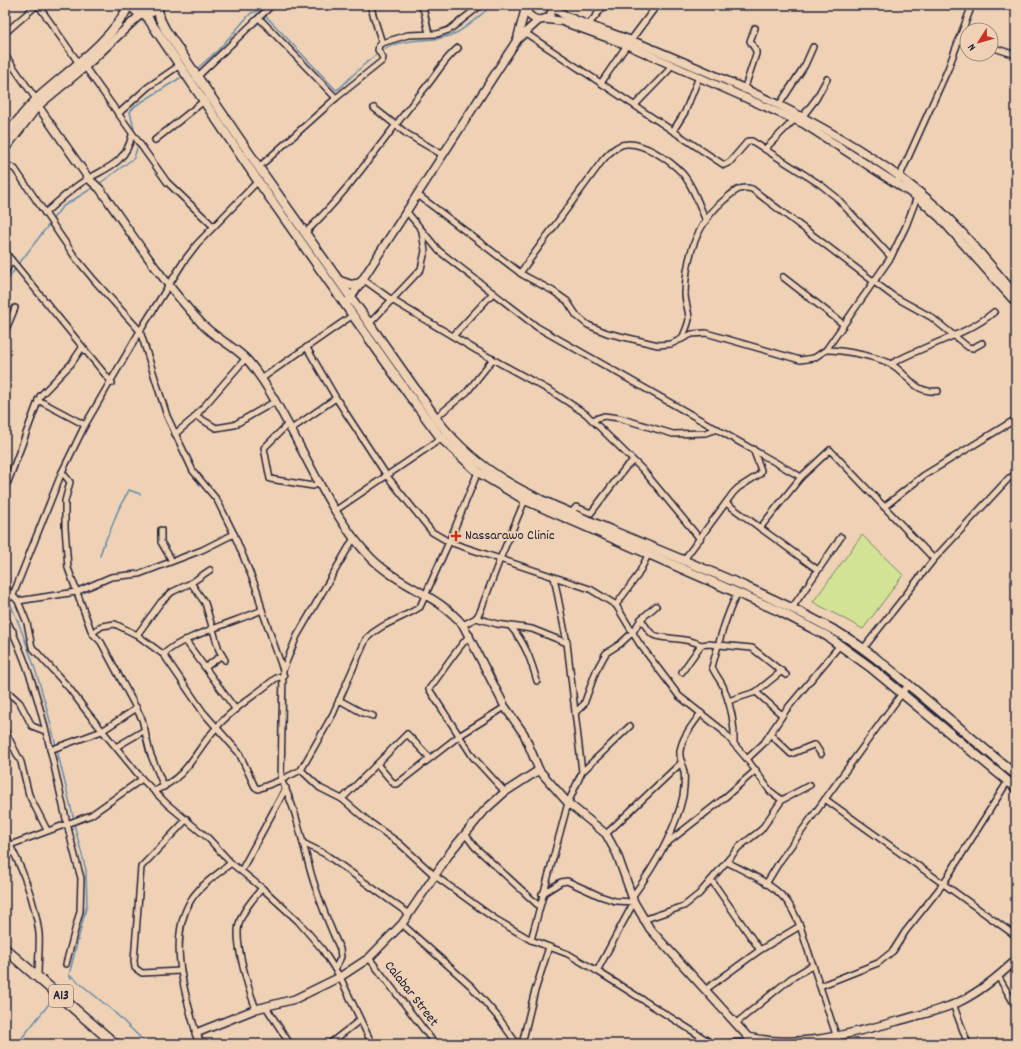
<svg xmlns="http://www.w3.org/2000/svg" width="1021" height="1049" font-family="Dekko,sans-serif">
<style>
.green{fill:#d3e396;stroke:#7a8268}
.lines{fill:none;stroke-linecap:round;stroke-linejoin:round}
.stream{stroke:#668cab;stroke-width:1.5}
.minor-casing{stroke:#22223b;stroke-width:8}
.tertiary-casing{stroke:#22223b;stroke-width:10}
.secondary-casing{stroke:#22223b;stroke-width:10}
.primary-casing{stroke:#22223b;stroke-width:11}
.trunk-casing{stroke:#22223b;stroke-width:12}
.minor{stroke:#efd2b5;stroke-width:5}
.tertiary{stroke:#efd2b5;stroke-width:7}
.secondary{stroke:#efd2b5;stroke-width:7}
.primary{stroke:#efd2b5;stroke-width:8}
.trunk{stroke:#efd2b5;stroke-width:9}
.poi-dot{fill:#c8321e;stroke:#efd2b5;stroke-width:1.5}
.labels{text-anchor:middle;dominant-baseline:central;stroke-width:4;stroke-linejoin:round;paint-order:stroke}
.shield{fill:#efd2b5;stroke:#605760;stroke-width:1}
.shield-label{font-size:13px;font-weight:bold;fill:#22223b}
.poi-label{font-size:14px;fill:#22223b;stroke:#efd2b5;text-anchor:start}
.street-label{font-size:14px;fill:#22223b;stroke:#efd2b5}
</style>
<rect width="100%" height="100%" fill="#efd2b5"/>
<filter id="ink" filterUnits="userSpaceOnUse"><feTurbulence type="fractalNoise" baseFrequency=".025" numOctaves="2"/><feDisplacementMap in="SourceGraphic" scale="8" xChannelSelector="R" yChannelSelector="G"/><feConvolveMatrix kernelMatrix="1 2 1 2 8 2 1 2 1" color-interpolation-filters="sRGB"/></filter>
<g filter="url(#ink)">
<path class="green" d="M862,535L903,575L863,629L813,602Z"/>
<g class="lines">
<g class="stream">
<path d="M264,14L336,90L340,88C353,75 376,51 393,45C413,37 437,43 456,33C468,27 482,13 493,5"/>
<path d="M199,67L218,50L251,13L259,11L261,12"/>
<path d="M134,129L130,112L135,106L180,78"/>
<path d="M99,184L134,158L137,148"/>
<path d="M52,220L62,207L94,187"/>
<path d="M18,265L50,223"/>
<path d="M5,283L16,268"/>
<path d="M100,556C103,542 107,539 112,526C116,514 121,503 128,492L129,490L140,494"/>
<path d="M5,592C28,641 44,693 56,746"/>
<path d="M57,750L74,820"/>
<path d="M71,976L112,1010L147,1044"/>
<path d="M71,978L69,975L87,904L86,870L74,824"/>
<path d="M17,1044L49,1004"/>
</g>
<g class="minor-casing">
<g id="minor">
<path d="M38,5L78,62"/>
<path d="M370,5L382,43L408,35L437,34L449,30L481,5"/>
<path d="M420,5L424,11L429,34"/>
<path d="M259,18L336,98"/>
<path d="M588,25L605,5"/>
<path d="M524,32L724,165L730,162L748,141H752L821,185L836,197L891,257"/>
<path d="M5,33L37,5"/>
<path d="M959,38L967,40"/>
<path d="M631,40L657,5"/>
<path d="M991,47L1016,55"/>
<path d="M5,55L38,102"/>
<path d="M85,67L167,182L213,226"/>
<path d="M196,78L272,5"/>
<path d="M601,83L627,45"/>
<path d="M744,90L756,54V51L750,41L755,28"/>
<path d="M635,105L667,72L671,65"/>
<path d="M779,105L805,65L813,47"/>
<path d="M374,108L407,134L443,155"/>
<path d="M118,114L148,87L180,65"/>
<path d="M803,116L816,99L827,79"/>
<path d="M673,131L685,112L699,77"/>
<path d="M155,140L204,101"/>
<path d="M765,149L795,119"/>
<path d="M5,164L15,169L75,257L94,280L140,331L167,416L193,471L217,500L234,534L257,590L262,610L283,670L281,780L301,770L333,714L366,639C381,623 402,619 420,607L449,542L478,472"/>
<path d="M259,167L336,98L382,61L383,58L378,50L379,45L382,43"/>
<path d="M898,180L948,69L972,5"/>
<path d="M418,195L523,275L553,291L567,301L577,316L588,325L607,333L658,345L671,344L692,334L706,333L800,360L814,358L826,350L891,257L906,226L917,197"/>
<path d="M407,212L439,251L537,327L801,477"/>
<path d="M45,213C56,203 68,192 81,183C104,168 125,166 132,135"/>
<path d="M305,233C351,189 385,136 425,88C437,74 444,59 458,48"/>
<path d="M5,252L112,383"/>
<path d="M520,273L602,161C608,154 617,144 627,144C645,143 669,160 681,172C692,183 700,207 706,221"/>
<path d="M5,274L11,260"/>
<path d="M783,277L843,324"/>
<path d="M364,280L392,300L476,350L554,393L586,414L643,470L700,539"/>
<path d="M369,324L421,269L425,251L422,232"/>
<path d="M5,332L15,308"/>
<path d="M453,336L493,293"/>
<path d="M682,339C684,333 688,326 689,319C689,311 685,302 685,294C686,258 695,225 723,201C733,193 739,185 752,189L873,281L893,296L931,317L968,347L973,348L982,343"/>
<path d="M307,348L336,398L387,476L432,532L449,542L590,589L616,605L639,643L679,696L722,730L747,759L770,791L782,800L810,785"/>
<path d="M826,350C844,350 873,356 889,363C908,372 912,394 938,391"/>
<path d="M891,364C923,345 966,336 994,312"/>
<path d="M261,379L353,315"/>
<path d="M38,400L85,425"/>
<path d="M196,416L216,428L234,425L276,401"/>
<path d="M435,418L467,392L493,359"/>
<path d="M592,420L604,416L619,418L673,434L705,433L718,429"/>
<path d="M287,425L264,448L270,479L313,486L320,482"/>
<path d="M290,430L336,398"/>
<path d="M175,434L193,419L246,358"/>
<path d="M62,472L70,482L65,501V527L68,568L92,633L101,642L142,719L150,753L164,787"/>
<path d="M5,485L8,482L40,396L71,364L82,348"/>
<path d="M726,503L818,570"/>
<path d="M884,507L923,476L1016,419"/>
<path d="M336,510L448,434"/>
<path d="M571,513L576,507L591,513L626,467L633,461"/>
<path d="M760,528L801,477L830,450L934,559L1009,478L1016,475"/>
<path d="M161,530V542L172,561"/>
<path d="M683,561L733,493L738,488L760,474L761,470L753,449"/>
<path d="M191,583L205,603L219,650L225,660"/>
<path d="M5,584L8,591L18,601L27,623L32,647L69,688L87,712L142,779L167,804L208,838L231,863L262,888L298,921L322,949L340,977L372,1044"/>
<path d="M5,601L13,595L62,472L85,425L140,331L184,261L197,244L258,181"/>
<path d="M18,601L76,592L111,577L139,574L202,550L234,534"/>
<path d="M616,605L638,575L648,555"/>
<path d="M792,608L841,537"/>
<path d="M5,617C47,696 56,793 81,878L80,911L66,964"/>
<path d="M476,618L497,624L532,629L567,643"/>
<path d="M641,619C644,624 648,630 652,634C659,640 686,636 701,645"/>
<path d="M463,625L476,618L480,612L500,559L525,500"/>
<path d="M511,627C525,643 531,660 537,681"/>
<path d="M92,633L102,626L115,624L137,635L164,655L203,712L239,753L255,787L258,789L281,780C298,811 303,849 314,883C321,905 330,927 340,949L341,957L335,969"/>
<path d="M137,635L161,602L172,592L191,583L210,570"/>
<path d="M470,635C454,652 443,671 429,689L473,757L505,792"/>
<path d="M5,636L13,631"/>
<path d="M185,640L236,710"/>
<path d="M863,649L934,559"/>
<path d="M164,655C172,640 243,619 262,610"/>
<path d="M206,667L222,655"/>
<path d="M283,670L297,636L354,538"/>
<path d="M682,672L701,645L708,644L752,648L786,675"/>
<path d="M5,689L20,703L32,726L45,731"/>
<path d="M756,692L782,715"/>
<path d="M339,700L363,713L373,716"/>
<path d="M728,701L756,692L782,671"/>
<path d="M575,713L584,704L596,671L606,653L620,644L633,632L641,619L656,606"/>
<path d="M5,731L21,762L29,795L47,830"/>
<path d="M770,734L791,754L813,745H815L821,754"/>
<path d="M734,744C735,724 731,705 723,686C720,680 715,674 712,667C719,642 725,618 737,594"/>
<path d="M116,747L145,730"/>
<path d="M50,750L102,731L137,708"/>
<path d="M430,758L407,734L342,799L368,821L399,843L434,875L495,919L531,940L568,954L597,971L713,1044L748,1042"/>
<path d="M747,759L764,743L786,710L840,645"/>
<path d="M377,764L394,784H397L459,736L505,707"/>
<path d="M301,770L320,788L342,799"/>
<path d="M582,772L630,726"/>
<path d="M154,791C190,776 193,753 217,727C233,708 257,694 276,678L284,676"/>
<path d="M825,799L1016,936"/>
<path d="M465,834L475,847L539,906"/>
<path d="M606,834L682,762"/>
<path d="M5,836C21,864 35,901 39,933C40,947 38,962 38,976"/>
<path d="M303,843L325,854L409,914"/>
<path d="M667,843L722,800L756,770"/>
<path d="M10,845L91,815L142,779"/>
<path d="M727,862C746,872 770,882 785,899C792,907 796,917 800,926L839,1044"/>
<path d="M241,871L286,788"/>
<path d="M712,881L760,950"/>
<path d="M766,884L780,861L908,685"/>
<path d="M542,894L561,882L567,881L600,896L615,901L634,902L597,971"/>
<path d="M632,897C654,867 675,833 683,796C684,789 685,779 684,772C682,765 679,757 680,751C682,737 693,724 701,713"/>
<path d="M643,920L684,906L699,894L739,847L761,830L782,800"/>
<path d="M402,924L471,986L498,1017L517,1044"/>
<path d="M531,940L568,803L582,772L567,643L554,577"/>
<path d="M369,958L435,1044"/>
<path d="M180,971L142,973L135,968L134,961L141,867L187,819"/>
<path d="M998,976L1016,1007"/>
<path d="M820,986L878,963L893,951L905,932L943,884L1008,781"/>
<path d="M705,990L760,950L800,926"/>
<path d="M953,1004L968,1044"/>
<path d="M266,1007L290,1044"/>
<path d="M256,1009C249,991 234,943 239,924C242,911 254,898 262,888"/>
<path d="M735,1024L790,979L813,965"/>
<path d="M196,1033C185,994 167,939 191,900C200,885 218,874 231,863"/>
<path d="M329,1044L360,1020"/>
<path d="M522,1044L534,994L549,947"/>
</g>
</g>
<g class="tertiary-casing">
<path id="tertiary" d="M200,1044L196,1033L256,1009L295,999L340,977L369,958L402,924L452,850L485,810L505,792L539,770"/>
</g>
<g class="secondary-casing">
<g id="secondary">
<path d="M525,5L528,14C535,21 542,22 550,16L554,5"/>
<path d="M554,5L557,10L566,16C592,27 618,35 643,45C738,84 838,127 918,191C955,220 985,259 1016,295"/>
<path d="M544,19L561,21L627,45L804,124L917,197L940,218L1016,303"/>
<path d="M518,36L525,10"/>
<path d="M38,106L89,179L100,189C132,235 163,282 202,324C213,336 230,344 242,355C250,361 255,370 261,378C299,434 324,510 371,558C399,586 440,596 463,625L505,707L524,734L539,770L568,803L606,834L617,854L634,902L650,929L748,1037C800,1049 848,1034 898,1021C918,1015 940,1011 959,1002C980,992 999,976 1016,960"/>
<path d="M5,149L38,106L85,67L141,14"/>
<path d="M348,302L517,40L539,20"/>
</g>
</g>
<g class="primary-casing">
<g id="primary">
<path d="M131,5C137,16 153,18 157,5"/>
<path d="M157,5L160,19L165,29L260,169L438,421C486,483 544,501 613,531C686,562 761,590 830,628C861,644 889,669 916,691C949,719 982,747 1016,775"/>
<path d="M145,14L258,181L409,395L441,438L478,472L525,500L779,611L827,636L870,667L1016,788"/>
<path d="M5,137C15,124 27,108 39,97C68,71 113,40 129,5"/>
<path d="M340,281L351,285L361,283"/>
</g>
</g>
<g class="trunk-casing">
<path id="trunk" d="M5,949L115,1044"/>
</g>
<use href="#minor" class="minor"/>
<use href="#tertiary" class="tertiary"/>
<use href="#secondary" class="secondary"/>
<use href="#primary" class="primary"/>
<use href="#trunk" class="trunk"/>
</g>
</g>
<path class="poi-dot" d="M454 530h4v4h4v4h-4v4h-4v-4h-4v-4h4z"/>
<g class="labels">
<rect class="shield" x="49" y="985" width="24" height="22" rx="3"/>
<g class="shield-label">
<text x="61" y="996">A13</text>
</g>
<g class="poi-label">
<text x="465" y="536">Nassarawo Clinic</text>
</g>
<g class="street-label">
<text transform="translate(411 994) rotate(52)">Calabar Street</text>
</g>
</g>
<rect width="1021" height="1049" fill="none" stroke="#efd2b5" stroke-width="20"/>
<rect x="10" y="10" width="1001" height="1029" fill="none" stroke="#22223b" stroke-width="1.5" filter="url(#ink)"/>
<g transform="translate(979 42) rotate(233)"><circle r="19" fill="#efd2b5" stroke="#9d8c84"/>
<path d="M0-3L7 15L0 10L-7 15Z" fill="#c8321e"/>
<text y="-6" font-size="11" font-weight="bold" text-anchor="middle" fill="#22223b">N</text>
</g>
</svg>
